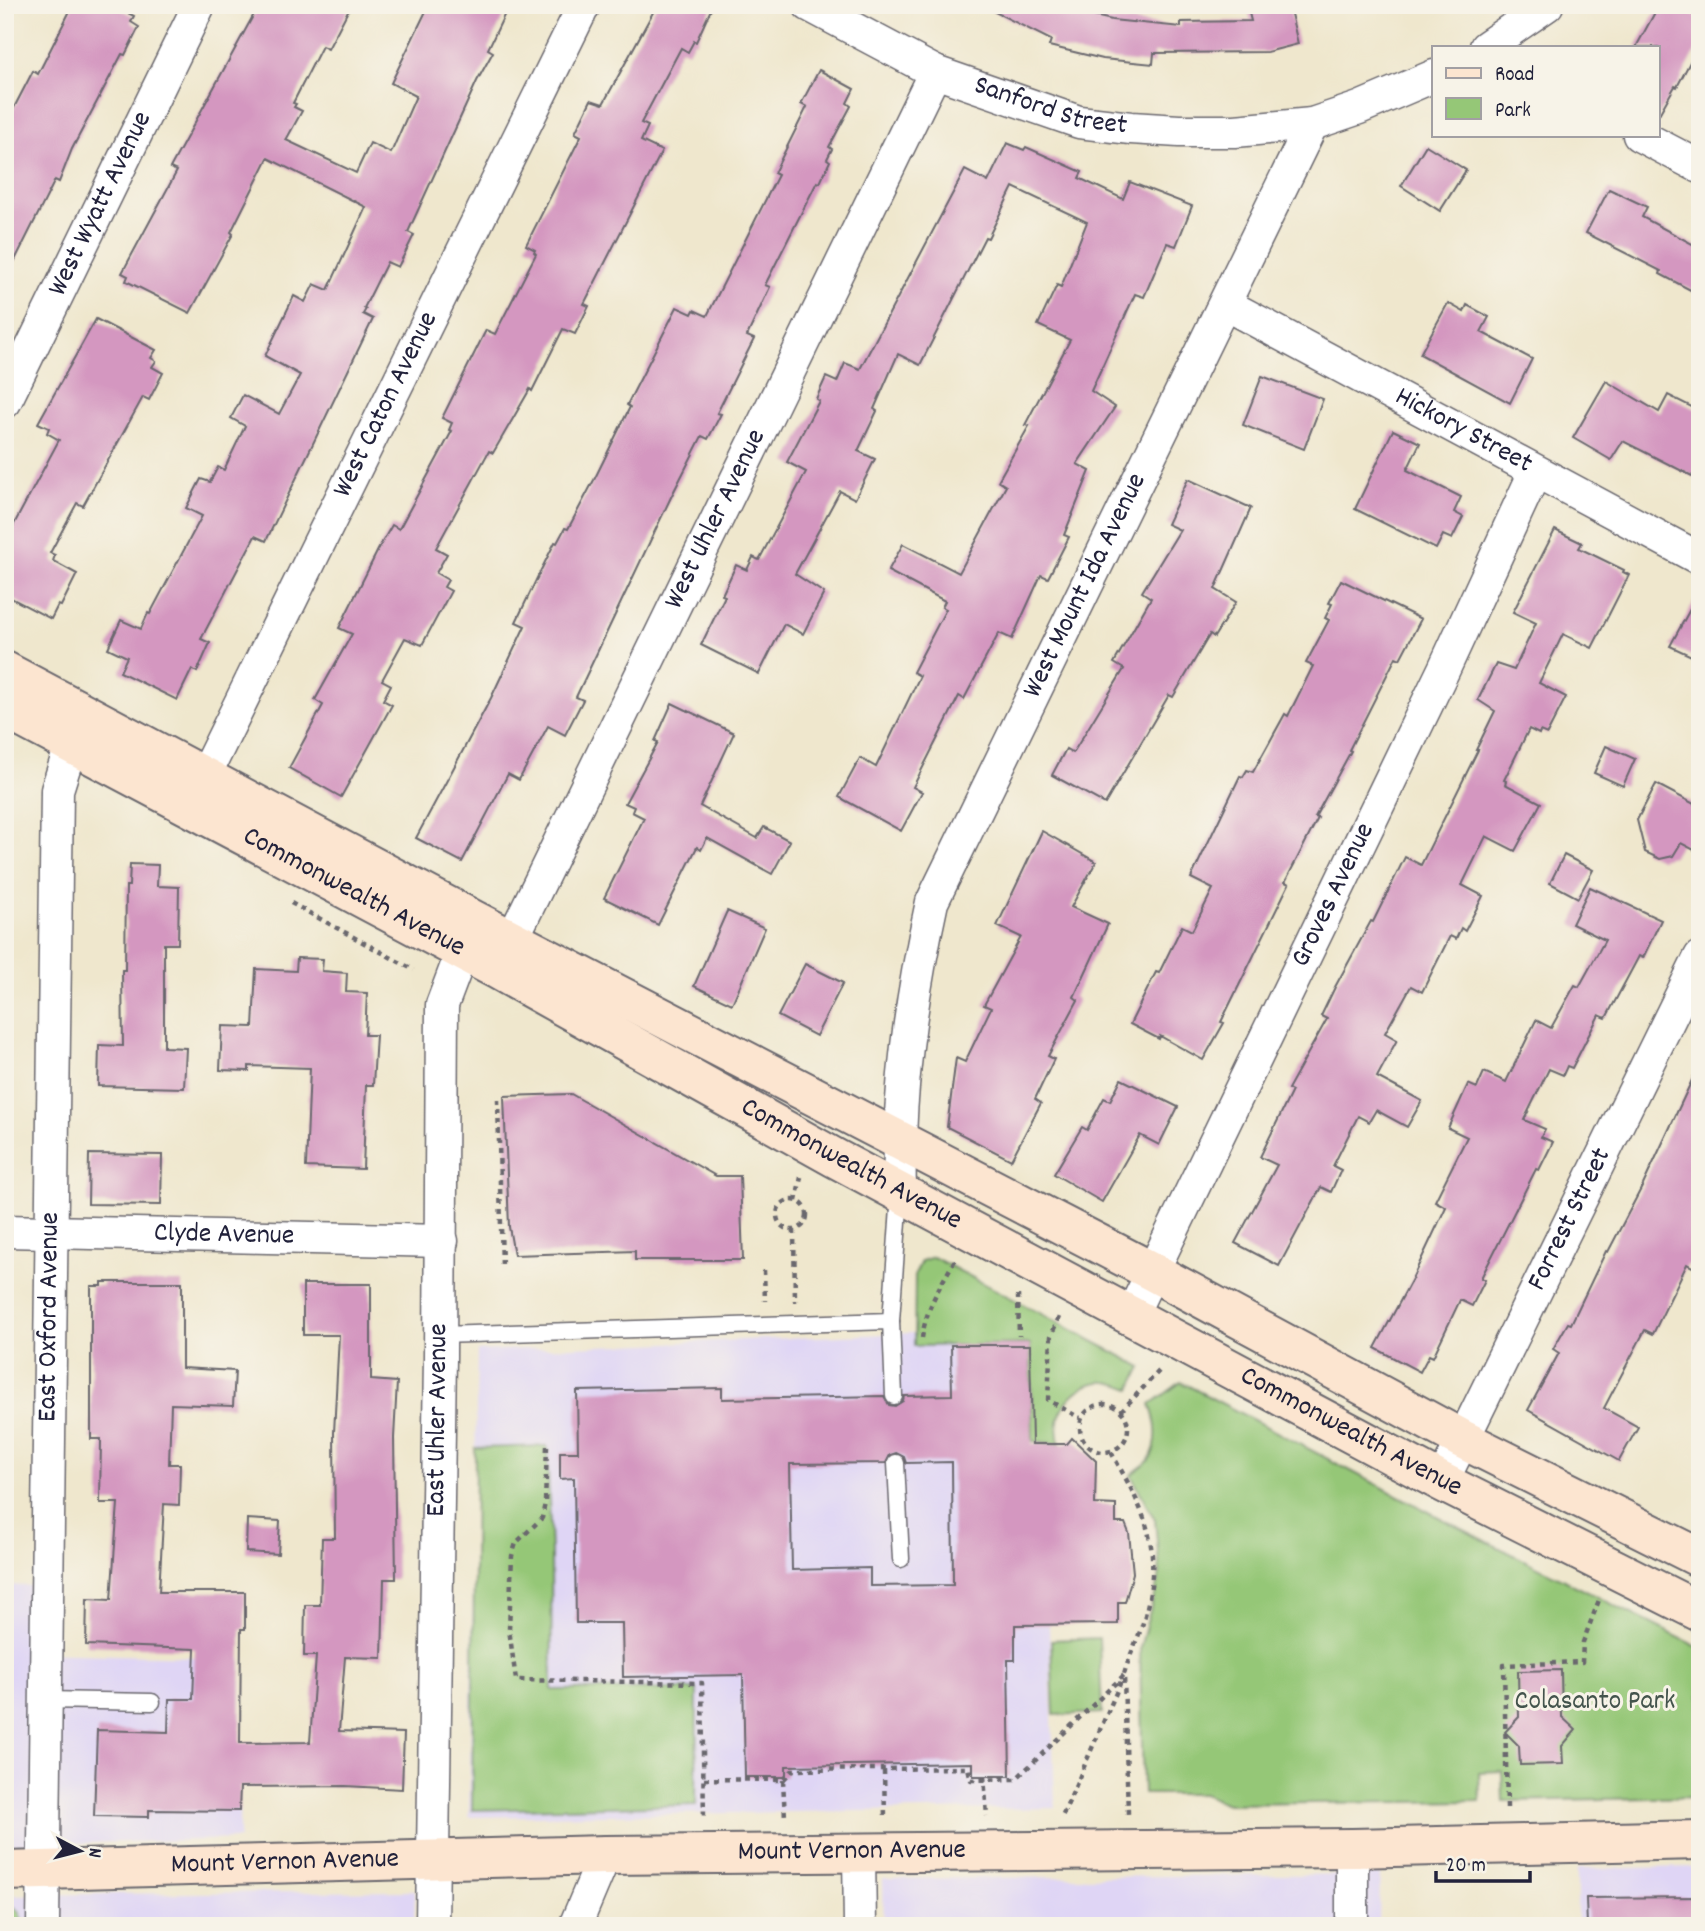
<svg xmlns="http://www.w3.org/2000/svg" width="1705" height="1931" font-family="Dekko,sans-serif">
<style>
.built{fill:#dfd5f5}
.green{fill:#95c777;stroke:#5c7459;stroke-width:2}
.building{fill:#d497c0;fill-rule:evenodd}
.lines{fill:none;stroke-linecap:round;stroke-linejoin:round}
.lane-casing{stroke:#6a676e;stroke-width:19}
.street-casing{stroke:#6a676e;stroke-width:35}
.secondary-casing{stroke:#6a676e;stroke-width:42}
.path{stroke:#6a676e;stroke-width:4.5;stroke-dasharray:5 5;stroke-linecap:butt}
.lane{stroke:#fff;stroke-width:16}
.street{stroke:#fff;stroke-width:32}
.secondary{stroke:#fce5d0;stroke-width:38}
.labels{text-anchor:middle;dominant-baseline:central;stroke-width:6;stroke-linejoin:round;paint-order:stroke}
.street-label{font-size:28px;fill:#22223b;stroke:#f7f3e8}
.park-label{font-size:28px;fill:#44544d;stroke:#f7f3e8}
</style>
<rect width="100%" height="100%" fill="#f7f3e8"/>
<filter id="ink" filterUnits="userSpaceOnUse"><feTurbulence type="fractalNoise" baseFrequency=".0143" numOctaves="2"/><feDisplacementMap in="SourceGraphic" scale="14" xChannelSelector="R" yChannelSelector="G"/><feConvolveMatrix kernelMatrix="1 2 1 2 8 2 1 2 1" color-interpolation-filters="sRGB"/></filter>
<filter id="wash" filterUnits="userSpaceOnUse"><feTurbulence type="fractalNoise" baseFrequency=".00686" numOctaves="4" result="noise"/><feDisplacementMap in="SourceGraphic" scale="28" xChannelSelector="R" yChannelSelector="G"/><feGaussianBlur stdDeviation="1.57" result="paint"/><feColorMatrix in="noise" values="0 0 0 0 0 0 0 0 0 0 0 0 0 0 0 0 0 1.4 0 .05"/><feComposite in="paint" operator="in"/></filter>
<g filter="url(#wash)">
<rect width="100%" height="100%" fill="#efe7cd"/>
<g class="built">
<path d="M913,1333L914,1346L951,1345L954,1626L1049,1625L1055,1808L469,1817L477,1351Z"/>
<path d="M5,1585L33,1586L31,1653L241,1658L239,1839L5,1845Z"/>
<path d="M1700,1867V1926H1577V1869Z"/>
<path d="M1380,1874L1379,1926H884L883,1879Z"/>
<path d="M415,1891L414,1926H5V1895Z"/>
</g>
<g class="green">
<path d="M933,1257L1142,1367L1131,1389C1120,1385 1110,1381 1099,1382C1071,1386 1050,1417 1060,1444L1033,1441L1030,1344L914,1346L915,1275L921,1261Z"/>
<path d="M1181,1382L1452,1524L1700,1648V1797L1503,1801L1502,1771L1479,1772L1480,1801L1227,1804L1203,1794H1143L1140,1648L1160,1574L1155,1520L1131,1475C1136,1470 1145,1465 1149,1460C1160,1444 1157,1421 1150,1405Z"/>
<path d="M547,1446L551,1553L552,1690L697,1689L696,1805L472,1810L475,1448Z"/>
<path d="M1099,1638L1102,1713L1054,1715L1051,1640Z"/>
<path d="M5,1903C17,1906 22,1913 22,1926H5Z"/>
</g>
<g id="blocks">
<g class="building">
<path d="M73,5H112L134,16L131,22L139,27L125,55L122,54L72,149L59,182L55,180L5,280V125L33,71L38,74Z"/>
<path d="M259,5H351L328,49L322,46L293,103L296,104L294,107L302,111L286,140L356,173L370,143L391,153L416,96L391,83L429,5H509L488,49L493,52L477,81L408,232L414,235L398,267L387,262L364,308L366,309L363,314L373,319L266,541L255,536L201,639L210,643L197,672L192,669L177,700L120,672L127,657L108,648L121,620L141,629L148,613L150,614L202,516L186,508L201,479L210,482L218,467L224,470L245,426L231,418L243,395L279,414L300,375L265,356L294,296L305,302L314,284L328,290L366,207L268,158L231,232L233,234L190,313L126,281L128,276L122,273L177,171L170,168Z"/>
<path d="M657,5H713L696,42L694,41L688,52L681,48L641,123L648,126L641,141L662,151L584,304L589,306L575,334L563,329L532,391L530,389L493,453L489,451L436,548L447,554L436,573L448,580L444,587L451,591L422,645L405,638L382,680L391,685L383,700L392,705L341,797L289,768L323,705L315,700L352,634L339,628L381,544L392,525L399,529L452,431L449,430L452,423L442,418L486,330L495,334L536,254L534,252L535,250L526,245L581,136L575,133L591,100L603,104Z"/>
<path d="M981,5H1045L1112,20L1181,27V22L1251,21L1247,5H1289L1298,44L1267,52L1154,53L1153,64L1103,59L1049,46L1051,40Z"/>
<path d="M1659,5H1676L1700,19V43L1677,87L1675,86L1658,116V47H1636Z"/>
<path d="M819,70L854,89L847,103L851,106L829,147L832,149L827,159L830,161L820,183L817,182L765,285L770,287L747,336L754,339L717,413L721,414L708,439L702,436L672,495L576,697L583,700L565,735L548,726L519,780L508,774L462,862L416,838L491,698L525,626L516,622L538,576L555,542L557,543L565,528L568,529L594,480L630,407L627,405L631,397L677,307L692,314L694,310L707,316L778,175L774,173L807,107L801,104Z"/>
<path d="M1007,143L1024,150L1026,147L1082,172L1079,178L1123,199L1130,182L1192,206L1176,246L1167,243L1144,297L1135,294L1091,391L1115,407L1077,464L1090,471L1064,535L1069,537L1048,578L1041,575L1012,639L999,633L964,699L959,696L913,787L922,792L901,831L839,797L860,758L876,767L920,676L913,672L946,609L942,607L945,601L888,571L903,544L959,573L1006,486L998,481L1029,426L1025,425L1070,340L1038,325L1057,285L1061,287L1087,222L1013,187L988,238L985,237L920,365L898,354L874,409L877,411L858,451L875,459L855,499L840,491L795,574L824,593L803,634L784,624L759,674L701,645L725,596L722,595L736,565L747,570L753,557L759,560L806,472L787,462L819,401L816,399L826,377L837,382L845,363L860,369L965,170L988,182Z"/>
<path d="M1426,145L1466,170L1440,211L1401,186Z"/>
<path d="M1609,189L1647,207L1642,217L1700,248V295L1660,274L1661,271L1586,233Z"/>
<path d="M1448,303L1464,312L1467,305L1489,317L1481,332L1532,359L1510,403L1420,354Z"/>
<path d="M96,319L156,350L151,358L156,361L152,367L163,373L149,400L143,397L83,506L77,503L50,553L55,555L53,561L77,574L61,606L58,605L51,619L5,595V541L59,440L47,433L49,428L38,423Z"/>
<path d="M1262,376L1323,399L1304,449L1243,425Z"/>
<path d="M1606,381L1659,412L1668,395L1700,411V480L1623,441L1611,460L1573,438Z"/>
<path d="M1393,430L1420,443L1407,470L1461,497L1454,512L1463,517L1452,539L1443,535L1436,549L1355,509Z"/>
<path d="M1188,479L1251,508L1215,589L1236,602L1214,637L1210,634L1173,697L1169,695L1105,804L1052,775L1066,749L1073,753L1124,669L1114,663L1151,598L1142,592L1180,530L1167,524Z"/>
<path d="M1555,530L1582,543L1579,548L1624,570L1623,572L1629,575L1592,648L1563,634L1539,683L1566,697L1547,734L1540,731L1539,734L1529,729L1504,780L1506,781L1505,784L1541,803L1515,851L1486,836L1462,885L1483,896L1465,931L1461,928L1456,939L1450,936L1422,992L1411,986L1385,1033L1397,1040L1377,1077L1422,1101L1407,1127L1376,1110L1369,1122L1358,1116L1333,1166L1341,1170L1331,1192L1321,1187L1279,1266L1235,1243L1277,1165L1260,1157L1292,1091L1288,1089L1327,1019L1321,1016L1335,987L1371,921L1373,922L1405,857L1421,865L1478,750H1476L1495,711L1478,700L1496,664L1514,670L1536,623L1513,612Z"/>
<path d="M1341,580L1421,619L1400,659L1396,657L1349,750L1351,751L1315,817L1318,818L1285,882L1289,884L1221,1022L1224,1023L1203,1060L1160,1036L1159,1039L1130,1024L1156,972L1159,973L1182,926L1192,931L1213,889L1191,878L1240,776L1243,777L1247,770L1253,772L1285,714L1288,716L1313,666L1306,663L1329,620L1325,618L1332,604L1329,603Z"/>
<path d="M1700,591V660L1670,646Z"/>
<path d="M672,703L734,733L700,806L757,838L764,827L790,841L772,874L707,838L701,850L697,847L658,925L604,898L644,818L632,812L634,807L625,803L658,742L655,741Z"/>
<path d="M1606,746L1635,759L1623,786L1594,773Z"/>
<path d="M1656,784L1700,807V853L1681,843L1673,856L1660,859L1645,852L1637,820Z"/>
<path d="M1042,831L1096,862L1071,907L1108,924L1074,997L1078,1000L1048,1056L1054,1059L1035,1099L1041,1103L1011,1160L947,1127L956,1058L965,1062L991,1008L984,1005L1021,937L997,926Z"/>
<path d="M1564,855L1593,870L1578,898L1550,883Z"/>
<path d="M130,864L158,865L157,886L179,887L178,944H164V1047L186,1048L184,1088L98,1086L99,1045L123,1046L122,970H125L126,886H129Z"/>
<path d="M1590,887L1661,920L1643,958L1639,956L1606,1018L1599,1015L1572,1068L1567,1066L1563,1075L1549,1069L1524,1120L1545,1129L1541,1137L1553,1142L1539,1170L1536,1169L1481,1278L1485,1280L1472,1306L1460,1300L1433,1357L1429,1355L1420,1372L1375,1348L1412,1279L1446,1207L1435,1201L1467,1137L1448,1128L1468,1084L1477,1088L1484,1072L1506,1082L1536,1020L1551,1028L1575,985L1579,987L1605,940L1572,924Z"/>
<path d="M727,911L765,928L732,1004L694,986Z"/>
<path d="M297,958L323,959L322,971L347,973L346,992L367,993L365,1035H376L373,1085H366L363,1169L306,1167L310,1068L249,1066V1071L220,1070L222,1026L253,1027L256,969L296,971Z"/>
<path d="M805,964L843,983L816,1036L778,1016Z"/>
<path d="M1700,1063V1271L1687,1264L1653,1334L1645,1330L1604,1408L1638,1427L1619,1461L1528,1410L1559,1353L1553,1349L1568,1323L1571,1324L1606,1251L1608,1252L1643,1185Z"/>
<path d="M1121,1079L1178,1107L1159,1145L1140,1135L1102,1202L1054,1174L1082,1127L1087,1130L1104,1098L1110,1101Z"/>
<path d="M571,1094L716,1176H740L743,1260H635V1251L514,1255L509,1227L504,1096Z"/>
<path d="M89,1154L162,1155L161,1205L88,1204Z"/>
<path d="M102,1282H182V1368L235,1371L233,1406L171,1404L169,1464H180L179,1505L164,1504L159,1592H245V1629H241L240,1743L310,1742L316,1656H304L305,1605H320L322,1538H335L334,1433L339,1335H303V1284H371V1380L397,1382L394,1438L396,1579H384L382,1658L345,1657L339,1731L404,1733L402,1789L345,1786L240,1787L239,1811L149,1810V1817L94,1816L97,1730L168,1732L169,1699H193L195,1649L86,1645L87,1599L111,1600L118,1503H100L101,1439H91V1286H102Z"/>
<path d="M951,1345H1030L1032,1444H1067L1072,1438L1096,1461L1095,1504L1116,1505V1523H1125L1129,1533L1133,1573L1125,1602H1118V1624L1015,1625V1660H1008L1010,1776H973V1763L786,1766V1777H745L743,1675L623,1677L622,1623H576L574,1478L560,1479V1452H578L577,1391L722,1388V1399L884,1396L889,1405L895,1406L903,1401L904,1396L952,1395ZM896,1453L904,1457L906,1463L952,1462L953,1585L870,1586V1568L792,1570L790,1464L886,1463L890,1455Z"/>
<path d="M247,1519L280,1521L278,1554L246,1552Z"/>
<path d="M1561,1670L1562,1717L1576,1730L1562,1746L1563,1764L1520,1765L1519,1746L1505,1732L1519,1717L1518,1671Z"/>
<path d="M1700,1897V1926H1587L1586,1898Z"/>
</g>
</g>
</g>
<g filter="url(#ink)">
<use href="#blocks" fill-opacity="0" stroke="#6a676e" stroke-width="2"/>
<g class="lines">
<g class="lane-casing">
<g id="lane">
<path d="M891,1321L894,1396"/>
<path d="M441,1335L891,1321L900,1193"/>
<path d="M896,1463L901,1559"/>
<path d="M45,1700L152,1702"/>
</g>
</g>
<g class="street-casing">
<g id="street">
<path id="s1" d="M809,5L935,72L1079,122L1131,128L1179,131H1235L1312,124L1359,108L1434,76"/>
<path d="M1486,47L1547,5"/>
<path d="M1639,135L1700,167"/>
<path id="s2" d="M1225,304L1700,559"/>
<path id="s3" d="M5,402L199,5"/>
<path id="s4" d="M193,799L584,5"/>
<path id="s5" d="M501,962L935,72"/>
<path id="s6" d="M900,1192C897,1094 911,998 932,902L1312,124"/>
<path id="s7" d="M5,1231L442,1241"/>
<path id="s8" d="M1131,1316L1444,669L1535,472"/>
<path id="s9" d="M1442,1482L1700,957"/>
<path d="M1352,1848V1926"/>
<path d="M859,1854L860,1926"/>
<path id="s10" d="M43,1926L57,790L78,723"/>
<path id="s11" d="M432,1926L440,1357L442,1005L471,928"/>
<path d="M575,1926L605,1855"/>
</g>
</g>
<g class="secondary-casing">
<g id="secondary">
<path d="M5,671L474,920L1153,1272L1462,1439L1700,1558"/>
<path id="s12" d="M5,709L498,970L835,1158L1442,1482L1700,1612"/>
<path id="s13" d="M5,1871L605,1855L1352,1848L1700,1840"/>
</g>
</g>
<g class="path">
<path d="M291,903L414,970"/>
<path d="M498,1099L502,1268"/>
<circle cx="792" cy="1215" r="15"/>
<path d="M796,1201L801,1177"/>
<path d="M794,1230L795,1302"/>
<path d="M764,1270L765,1301"/>
<path d="M1018,1295L1019,1336"/>
<path d="M1059,1317L1051,1336L1048,1400L1080,1418"/>
<path d="M922,1338C926,1308 940,1286 955,1260"/>
<circle cx="1104" cy="1428" r="24"/>
<path d="M1121,1411L1160,1370"/>
<path d="M547,1446L545,1503L542,1518L516,1543L512,1556L509,1629L516,1680L702,1683L704,1820"/>
<path d="M1111,1452C1146,1514 1164,1547 1144,1619C1139,1638 1129,1655 1124,1675L1128,1814"/>
<path d="M884,1770L885,1817"/>
<path d="M984,1776L987,1816"/>
<path d="M704,1779L783,1780L793,1770L968,1768L971,1780L1016,1779L1124,1675"/>
<path d="M783,1780L785,1818"/>
<path d="M1507,1808L1504,1665L1582,1662L1583,1642L1599,1600"/>
<path d="M1063,1815L1122,1679"/>
</g>
<use href="#lane" class="lane"/>
<use href="#street" class="street"/>
<use href="#secondary" class="secondary"/>
</g>
</g>
<g class="labels">
<g class="street-label">
<text stroke="none"><textPath href="#s1" startOffset="264">Sanford Street</textPath></text>
<text stroke="none"><textPath href="#s3" startOffset="220">West Wyatt Avenue</textPath></text>
<text stroke="none"><textPath href="#s4" startOffset="439">West Caton Avenue</textPath></text>
<text stroke="none"><textPath href="#s2" startOffset="270">Hickory Street</textPath></text>
<text stroke="none"><textPath href="#s5" startOffset="492">West Uhler Avenue</textPath></text>
<text stroke="none"><textPath href="#s6" startOffset="644">West Mount Ida Avenue</textPath></text>
<text stroke="none"><textPath href="#s12" startOffset="394">Commonwealth Avenue</textPath></text>
<text stroke="none"><textPath href="#s8" startOffset="467">Groves Avenue</textPath></text>
<text stroke="none"><textPath href="#s12" startOffset="961">Commonwealth Avenue</textPath></text>
<text stroke="none"><textPath href="#s9" startOffset="292">Forrest Street</textPath></text>
<text stroke="none"><textPath href="#s7" startOffset="219">Clyde Avenue</textPath></text>
<text stroke="none"><textPath href="#s10" startOffset="609">East Oxford Avenue</textPath></text>
<text stroke="none"><textPath href="#s11" startOffset="506">East Uhler Avenue</textPath></text>
<text stroke="none"><textPath href="#s12" startOffset="1528">Commonwealth Avenue</textPath></text>
<text stroke="none"><textPath href="#s13" startOffset="847">Mount Vernon Avenue</textPath></text>
<text stroke="none"><textPath href="#s13" startOffset="280">Mount Vernon Avenue</textPath></text>
</g>
<g class="park-label">
<text x="1595" y="1703">Colasanto Park</text>
</g>
</g>
<rect width="1705" height="1931" fill="none" stroke="#f7f3e8" stroke-width="28"/>
<rect x="1432" y="46" width="228" height="91" fill="#f7f3e8" stroke="#a29fa3" stroke-width="2"/>
<rect x="1446" y="68" width="35" height="10" fill="#fce5d0" stroke="#a29fa3" stroke-width="2"/>
<text x="1495" y="80" font-size="21" fill="#22223b">Road</text>
<rect x="1446" y="98" width="35" height="21" fill="#95c777" stroke="#a29fa3" stroke-width="2"/>
<text x="1495" y="116" font-size="21" fill="#22223b">Park</text>
<g transform="translate(80 1851) rotate(97)" stroke="#f7f3e8" stroke-width="5" paint-order="stroke">
<path d="M0-5L12 26L0 18L-12 26Z" fill="#22223b"/>
<text y="-10" font-size="19" font-weight="bold" text-anchor="middle" fill="#22223b">N</text>
</g>
<path d="M1436 1871v10h94v-10" fill="none" stroke="#22223b" stroke-width="3.5"/>
<text x="1446" y="1871" font-size="21" fill="#22223b" stroke="#f7f3e8" stroke-width="5" paint-order="stroke">20 m</text>
</svg>
